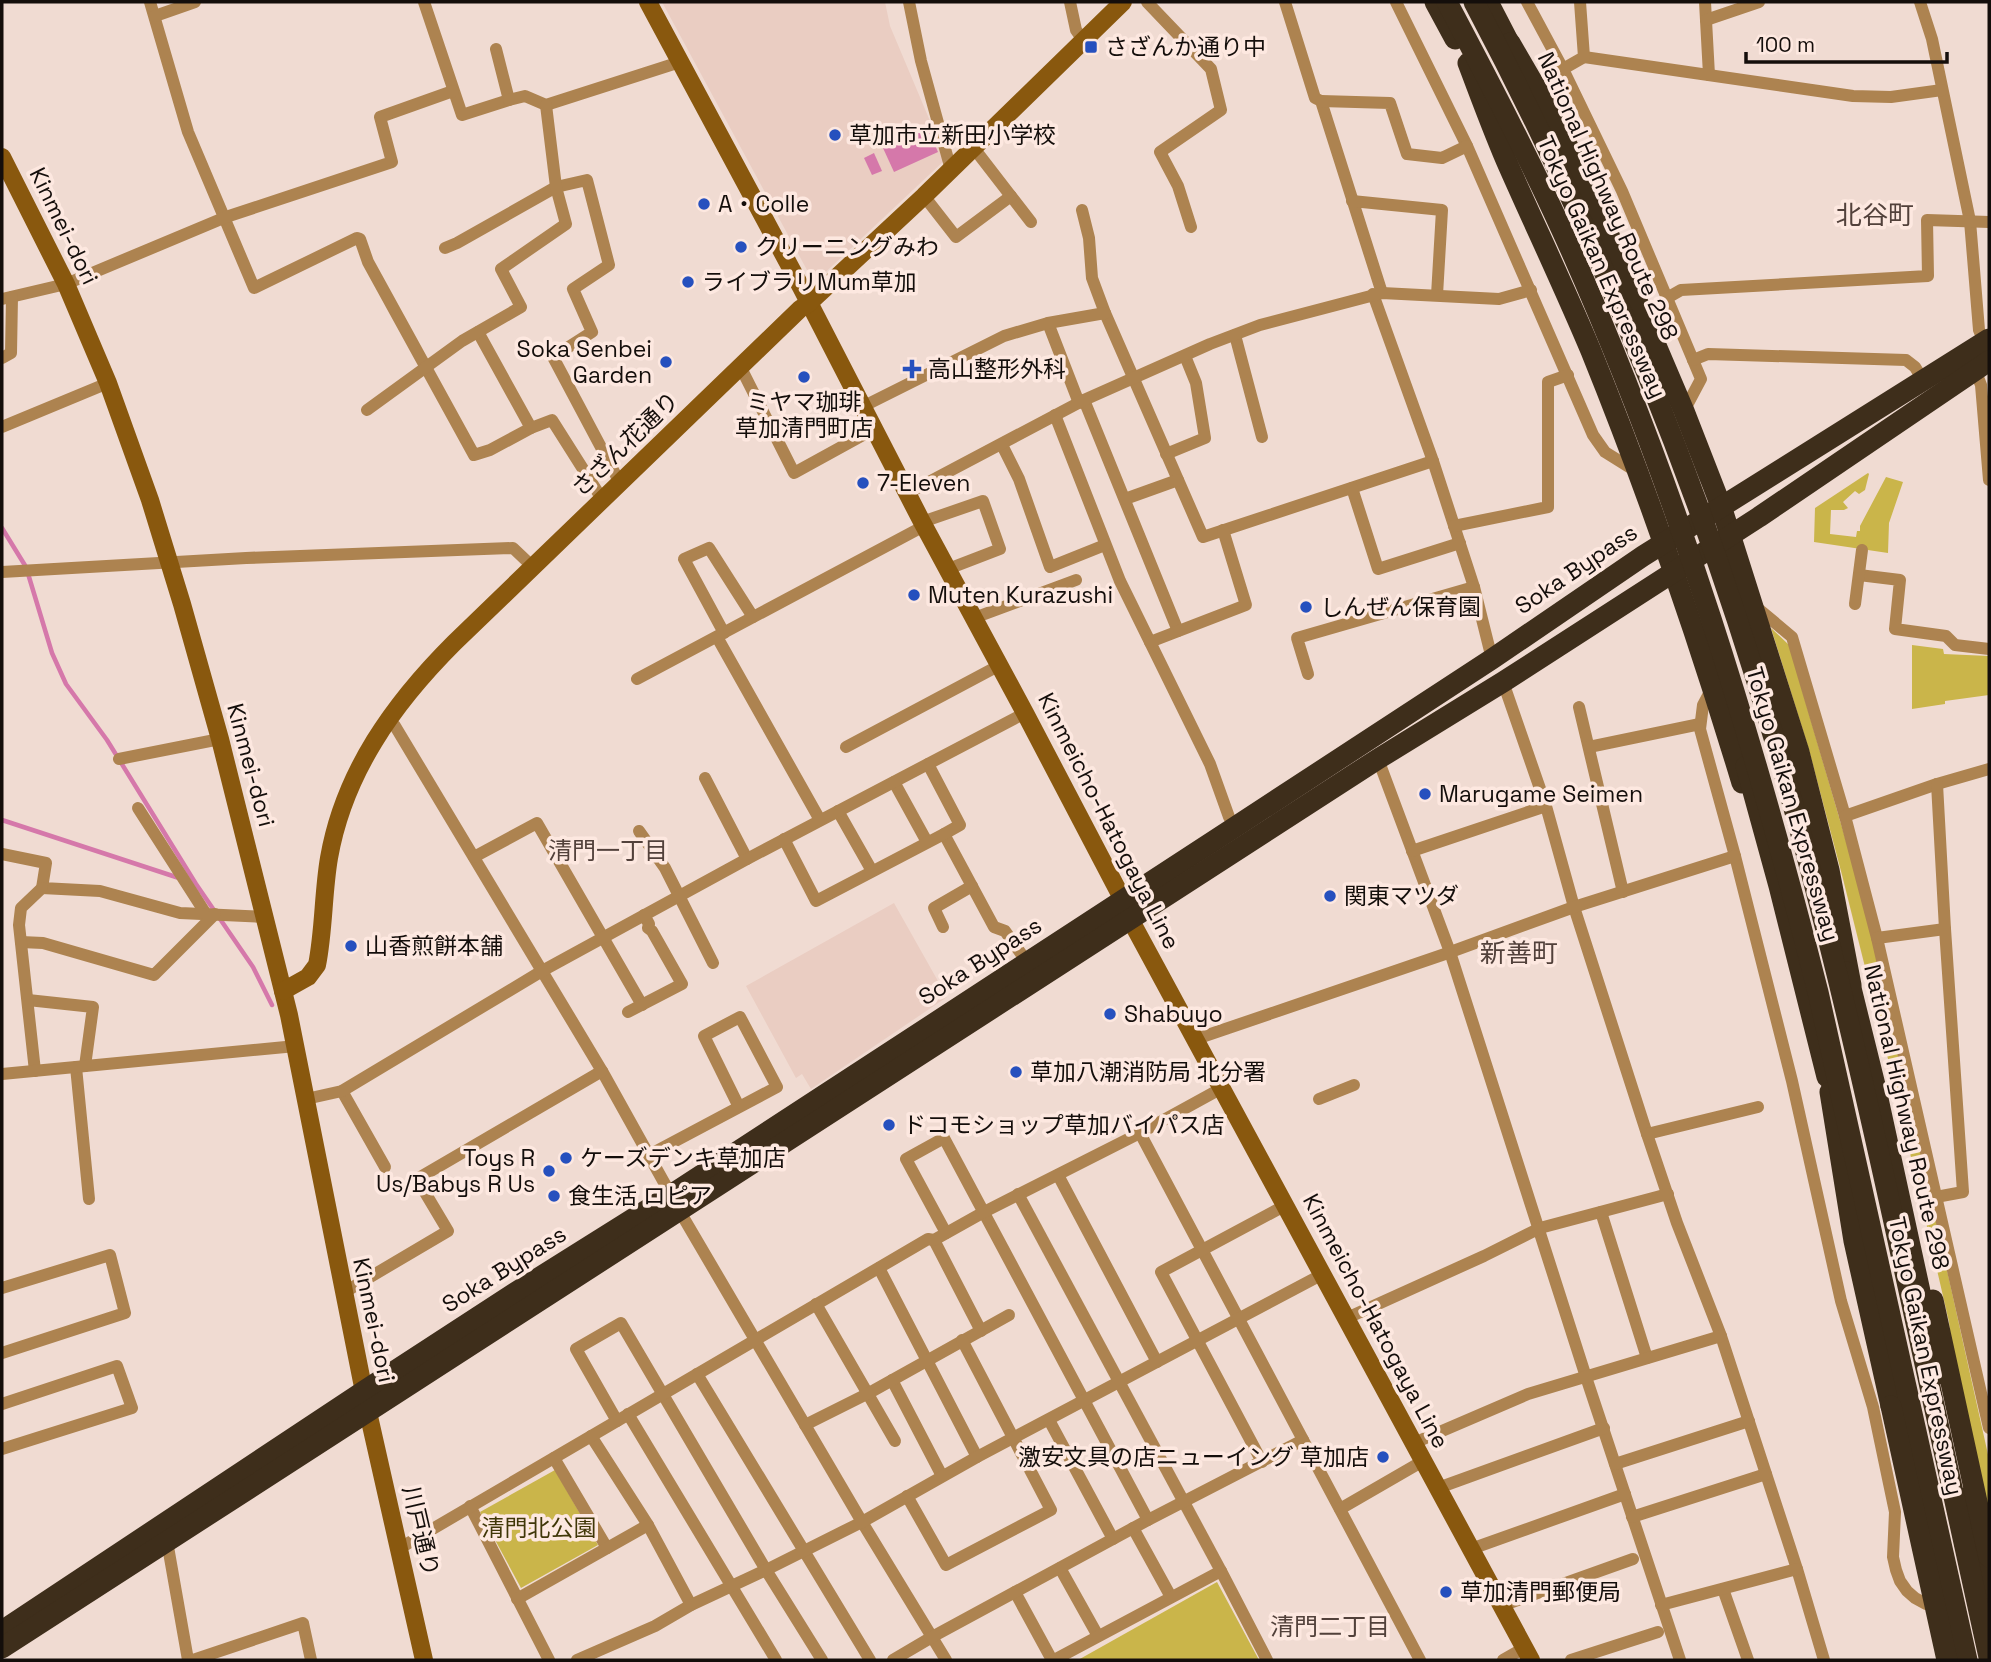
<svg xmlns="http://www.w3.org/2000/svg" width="1991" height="1662" font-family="'Space Grotesk','Noto Sans JP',sans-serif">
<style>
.built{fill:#eacdc2}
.green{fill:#cab54a}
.water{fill:#d578aa}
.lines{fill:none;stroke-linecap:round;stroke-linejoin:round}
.stream{stroke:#d578aa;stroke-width:4.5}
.highway-tunnel{stroke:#cfbcb4;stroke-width:21;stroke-dasharray:21 10;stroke-linecap:butt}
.street{stroke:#ad8350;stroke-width:12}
.secondary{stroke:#89580e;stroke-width:18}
.highway{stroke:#3e2e1b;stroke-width:21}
.highway-bridge{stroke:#3e2e1b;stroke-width:21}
.poi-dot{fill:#2650be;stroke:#fde8e0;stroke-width:2.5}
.labels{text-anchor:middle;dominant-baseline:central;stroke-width:7;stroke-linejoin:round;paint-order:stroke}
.poi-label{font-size:23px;fill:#140e0b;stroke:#fde8e0;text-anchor:start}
.street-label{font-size:23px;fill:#140e0b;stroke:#fde8e0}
.park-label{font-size:23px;fill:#403708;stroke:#fde8e0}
.neighbourhood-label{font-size:24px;fill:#52413b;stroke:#fde8e0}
.quarter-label{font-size:26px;fill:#52413b;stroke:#fde8e0}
</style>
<rect width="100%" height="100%" fill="#f0dbd2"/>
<g class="built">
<path d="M662,2H885L890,26L946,159L814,283Z"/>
<path d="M894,903L947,997L811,1089L802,1074L796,1078L746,986Z"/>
</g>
<g class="green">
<path d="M1868,473L1869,474L1865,490L1859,494L1855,491L1843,502L1848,508L1844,510H1831L1830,534L1856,537L1857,531H1860V526L1886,477L1903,482L1889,523L1888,553L1814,542L1815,508Z"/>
<path d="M1771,628L1789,645L1855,872L1882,978L1989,1459V1524L1951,1340L1949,1322L1892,1075L1842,875L1809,750Z"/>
<path d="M1912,645L1943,649L1944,654L1989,656V695L1945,701V704L1912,709Z"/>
<path d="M555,1470L598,1545L521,1588L480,1512Z"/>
<path d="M1217,1582L1259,1660H1078Z"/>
</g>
<g class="water">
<path d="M928,129L938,152L894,172L883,148Z"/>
<path d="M874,153L882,171L872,175L864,158Z"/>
</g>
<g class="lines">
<g class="stream">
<path d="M2,528L26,567L52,653L66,684L107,740L196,884L253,967L272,1005"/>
<path d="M2,820L179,878"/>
</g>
<path class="highway-tunnel" d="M1693,462L1726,554"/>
<g class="street">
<path d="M150,2L188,132L254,288L357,238L360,239L368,262L474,455L490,450L531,428L478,332"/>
<path d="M424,2L462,115L509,100L496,49"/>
<path d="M909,2L921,61L951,170"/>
<path d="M1070,2L1076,30L1083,40"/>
<path d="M1147,2L1211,69L1221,110L1160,152L1178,186L1191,227"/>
<path d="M1285,2L1315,98L1321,101L1382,293"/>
<path d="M1396,2L1467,146L1593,435L1605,452L1637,472"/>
<path d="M1527,2L1563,69L1622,191L1701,379L1684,411"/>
<path d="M1705,2L1709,75"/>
<path d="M1920,2L1932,39L1970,221L1979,330L1984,342"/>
<path d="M155,16L195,2"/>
<path d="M1706,20L1759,2"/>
<path d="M1584,57L1853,96L1891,97L1942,90"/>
<path d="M1563,69L1584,57L1580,2"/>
<path d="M509,100L525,96L546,105L680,62"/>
<path d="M1321,101L1390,103L1407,154L1442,158L1467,146"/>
<path d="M973,147L1031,222"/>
<path d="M924,196L956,237L1011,196"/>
<path d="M1352,201L1442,210L1437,295"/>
<path d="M1082,210L1089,238L1092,278L1105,313L1203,537L1433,461"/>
<path d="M445,248L457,243L556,187L587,180L609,265L573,289L592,332L553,357L620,483"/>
<path d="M1373,294L1433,461L1474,587L1492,659"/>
<path d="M1667,298L1681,290L1928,276L1927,220L1989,222"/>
<path d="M2,299L66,284L226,217L392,162L380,117L453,91"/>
<path d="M1048,323L1079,403"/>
<path d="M1235,335L1262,437"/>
<path d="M2,358L11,353L12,297"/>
<path d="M1693,360L1708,354L1906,360L1915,367L1923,380"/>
<path d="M740,366L794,473L874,429"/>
<path d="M1975,370L1981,385L1989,480"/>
<path d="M1084,400L1178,631"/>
<path d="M862,407L1004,336L1048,323L1105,313"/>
<path d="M367,410L462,341L521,307L501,269L566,224L556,187L546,105"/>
<path d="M1055,415L1120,581L1210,764L1229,817L1235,827"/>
<path d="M2,427L108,383"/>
<path d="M531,428L552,420L602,499"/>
<path d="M1002,445L1019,479L1050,567L1105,545"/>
<path d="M1166,454L1205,438L1196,383L1185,356"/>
<path d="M1352,488L1378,569L1460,543"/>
<path d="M908,493L1084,400L1210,344L1260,325L1382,293L1499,299L1531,290"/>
<path d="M1125,499L1178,480"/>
<path d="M922,522L983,501L1000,549L948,569"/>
<path d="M1454,526L1548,507V382L1568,375"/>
<path d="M2,572L246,558L513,548L533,567"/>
<path d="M1859,575L1900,580L1895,629L1946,636L1955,645L1989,649"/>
<path d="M1855,604L1862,550"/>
<path d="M1755,606L1792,637L1845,816L1877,938L1989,1428"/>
<path d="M974,618L1076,580"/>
<path d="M724,633L684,559L709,548L753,617"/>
<path d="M717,637L820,820"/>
<path d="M1150,642L1246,605L1223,530"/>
<path d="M1308,674L1297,638L1474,587"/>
<path d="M637,679L924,526"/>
<path d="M1503,682L1546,806L1574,907L1647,1134L1677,1223L1721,1336L1797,1569L1824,1660"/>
<path d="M1712,688L1703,705L1700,729L1735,856L1792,1081L1841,1301L1873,1407L1895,1512L1893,1557L1896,1570L1900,1581L1907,1591L1915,1598L1926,1604L1940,1605"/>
<path d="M1579,707L1623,892"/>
<path d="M388,719L395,726L602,1071L671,1195"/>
<path d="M846,747L1000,665"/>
<path d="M1589,747L1700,724"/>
<path d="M119,759L220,739"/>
<path d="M1378,759L1450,952L1586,1377L1680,1660"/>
<path d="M705,778L747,859"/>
<path d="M894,782L927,842"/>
<path d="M138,808L206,914"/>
<path d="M838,811L872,871"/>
<path d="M1845,816L1937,784L1989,769"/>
<path d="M639,831L665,868L713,963"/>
<path d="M944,834L994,927L1005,931L1027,962"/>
<path d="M784,839L816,901L944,834L960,825L928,764"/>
<path d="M1412,851L1546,806"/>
<path d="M2,854L46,863L42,888L100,891L180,913L265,917"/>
<path d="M474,857L537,823L642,1005"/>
<path d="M943,927L934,908L972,886"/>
<path d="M1877,938L1945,929"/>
<path d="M21,942L43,943L154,975L215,914"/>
<path d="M28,1000L93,1007L85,1066"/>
<path d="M628,1012L682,984L652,931L648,928L649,924L644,915"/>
<path d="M1196,1039L1445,954L1574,907L1735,856"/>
<path d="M76,1067L89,1199"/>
<path d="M35,1071L19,925L21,908L42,888"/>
<path d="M2,1074L296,1046"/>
<path d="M342,1091L385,1167"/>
<path d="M306,1099L342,1091L542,971L747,859L1025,713"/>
<path d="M1319,1099L1354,1085"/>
<path d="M1140,1133L1420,1660"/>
<path d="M1647,1134L1758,1107"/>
<path d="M649,1155L777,1087L740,1017L704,1036L739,1107"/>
<path d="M1058,1175L1157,1362"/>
<path d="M1018,1194L1221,1571"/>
<path d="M1936,1197L1963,1192L1945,929L1937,784"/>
<path d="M679,1210L862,1522L946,1660"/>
<path d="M1601,1212L1647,1358"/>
<path d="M946,1233L906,1159L944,1138L1148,1520"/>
<path d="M934,1240L981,1331"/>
<path d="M879,1268L977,1457"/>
<path d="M2,1288L110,1255L125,1313L2,1353"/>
<path d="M343,1293L448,1231L417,1179L602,1071"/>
<path d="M816,1304L895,1441"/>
<path d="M1347,1318L1484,1256L1540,1228L1668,1194"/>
<path d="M697,1374L870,1660"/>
<path d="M892,1380L942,1476"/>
<path d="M2,1404L117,1366L132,1408L2,1449"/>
<path d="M628,1414L776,1660"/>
<path d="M1049,1420L1113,1539"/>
<path d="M617,1421L576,1349L621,1323L766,1570L822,1660"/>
<path d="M805,1425L869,1393L1009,1315"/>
<path d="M591,1436L648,1525L691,1605"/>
<path d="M1414,1443L1528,1394L1721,1336"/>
<path d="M554,1458L607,1548"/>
<path d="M1262,1462L1161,1272L1286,1205"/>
<path d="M1615,1464L1749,1421"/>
<path d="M1438,1488L1604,1428"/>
<path d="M907,1496L946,1565L1051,1510L962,1340"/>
<path d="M470,1506L549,1660"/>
<path d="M1340,1509L1423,1461"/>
<path d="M1632,1517L1766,1474"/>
<path d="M1133,1528L1171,1597"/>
<path d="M167,1541L188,1660"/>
<path d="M400,1548L928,1239L934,1240L984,1212L1140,1133L1222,1088"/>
<path d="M1471,1549L1625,1494"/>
<path d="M1060,1568L1098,1636"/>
<path d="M1723,1589L1748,1660"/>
<path d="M1015,1592L1052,1660"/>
<path d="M517,1599L648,1525"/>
<path d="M1661,1605L1797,1569"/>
<path d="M1501,1606L1633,1559"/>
<path d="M193,1660L303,1623L311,1660"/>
<path d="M577,1660L655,1626L691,1605L766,1570L862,1522L977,1457L1323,1274"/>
<path d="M893,1660L932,1637L1148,1520L1303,1440"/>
<path d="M1054,1660L1221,1571L1267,1660"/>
<path d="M1503,1660L1524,1648"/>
<path d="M1571,1660L1658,1632"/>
</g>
<g class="secondary">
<path d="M648,2L801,287L922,522L1025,713L1123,900L1130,919L1531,1660"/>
<path d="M2,157L66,284L108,383L150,500L182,604L220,739L289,1015L368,1412L424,1660"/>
<path d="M283,991L308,977L317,965C324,930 323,893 329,858C344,772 394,703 454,643L800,309L809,303L924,196L1123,2"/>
</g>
<g class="highway">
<path d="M1435,2L1455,39"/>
<path d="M1488,2L1515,54"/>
<path d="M1510,43L1557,124L1597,207L1684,411L1721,506L1799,752L1829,870L1851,985"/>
<path d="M1468,63C1481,97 1494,133 1509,167C1536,228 1565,289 1591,351C1648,492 1698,637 1742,783"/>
<path d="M1746,766L1779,886L1827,1077"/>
<path d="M1847,972L1875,1085L1938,1374"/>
<path d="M1830,1092L1854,1241L1891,1406"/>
<path d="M1965,1498L1989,1607"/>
<path d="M2,1631L364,1391L513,1294L671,1195L1235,827L1492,659L1643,556L1989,339"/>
<path d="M2,1648L1378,759L1503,682L1759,517L1989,361"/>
</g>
<g class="highway-bridge">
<path d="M1447,2C1491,85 1535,169 1573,255C1678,492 1754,741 1818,992L1967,1660"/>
<path d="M1474,2C1598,236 1699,483 1774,738C1820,895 1857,1054 1892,1213C1925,1361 1957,1509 1989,1657"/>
<path d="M1933,1300L1989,1557"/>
<path d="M1891,1406L1947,1660"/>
</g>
</g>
<g class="poi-dot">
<rect x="1084" y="40" width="14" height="14" rx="3.5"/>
<circle cx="835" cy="135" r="7"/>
<circle cx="704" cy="204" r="7"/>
<circle cx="741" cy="247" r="7"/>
<circle cx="688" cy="282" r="7"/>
<circle cx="666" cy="362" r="7"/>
<path d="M908.5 358.5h7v7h7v7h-7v7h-7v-7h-7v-7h7z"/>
<circle cx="804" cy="377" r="7"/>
<circle cx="863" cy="483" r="7"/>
<circle cx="914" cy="595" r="7"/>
<circle cx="1306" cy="607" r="7"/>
<circle cx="1425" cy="794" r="7"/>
<circle cx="1330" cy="896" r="7"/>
<circle cx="351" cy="946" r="7"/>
<circle cx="1110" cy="1014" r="7"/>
<circle cx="1016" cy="1072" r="7"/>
<circle cx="889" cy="1125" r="7"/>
<circle cx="566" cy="1158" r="7"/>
<circle cx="549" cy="1171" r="7"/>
<circle cx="554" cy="1196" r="7"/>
<circle cx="1383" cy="1457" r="7"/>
<circle cx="1446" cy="1592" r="7"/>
</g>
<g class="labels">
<g class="poi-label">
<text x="1105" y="47">さざんか通り中</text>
<text x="849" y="135">草加市立新田小学校</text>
<text x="718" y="204">A・Colle</text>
<text x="755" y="247">クリーニングみわ</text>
<text x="702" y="282">ライブラリMum草加</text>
<text x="652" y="349" text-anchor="end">Soka Senbei<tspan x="652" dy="26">Garden</tspan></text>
<text x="928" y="369">高山整形外科</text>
<text x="804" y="402" text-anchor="middle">ミヤマ珈琲<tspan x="804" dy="26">草加清門町店</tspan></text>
<text x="877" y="483">7-Eleven</text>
<text x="928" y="595">Muten Kurazushi</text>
<text x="1320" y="607">しんぜん保育園</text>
<text x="1439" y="794">Marugame Seimen</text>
<text x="1344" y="896">関東マツダ</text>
<text x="365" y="946">山香煎餅本舗</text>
<text x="1124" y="1014">Shabuyo</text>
<text x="1030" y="1072">草加八潮消防局 北分署</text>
<text x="903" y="1125">ドコモショップ草加バイパス店</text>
<text x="535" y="1158" text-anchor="end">Toys R<tspan x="535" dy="26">Us/Babys R Us</tspan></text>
<text x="580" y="1158">ケーズデンキ草加店</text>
<text x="568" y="1196">食生活 ロピア</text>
<text x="1369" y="1457" text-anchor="end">激安文具の店ニューイング 草加店</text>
<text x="1460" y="1592">草加清門郵便局</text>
</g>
<g class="street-label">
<text transform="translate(1608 196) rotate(66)">National Highway Route 298</text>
<text transform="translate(64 226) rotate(64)">Kinmei-dori</text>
<text transform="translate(1602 267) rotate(66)">Tokyo Gaikan Expressway</text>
<text transform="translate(625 444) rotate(-44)">さざん花通り</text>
<text transform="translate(1576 569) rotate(-34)">Soka Bypass</text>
<text transform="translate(251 765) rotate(75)">Kinmei-dori</text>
<text transform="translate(1793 804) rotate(74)">Tokyo Gaikan Expressway</text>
<text transform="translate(1109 821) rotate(63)">Kinmeicho-Hatogaya Line</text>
<text transform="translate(980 961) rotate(-33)">Soka Bypass</text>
<text transform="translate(1907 1117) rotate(77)">National Highway Route 298</text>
<text transform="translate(504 1269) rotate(-32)">Soka Bypass</text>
<text transform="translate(374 1320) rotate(78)">Kinmei-dori</text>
<text transform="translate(1376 1321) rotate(62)">Kinmeicho-Hatogaya Line</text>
<text transform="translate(1926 1356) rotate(78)">Tokyo Gaikan Expressway</text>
<text transform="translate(421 1531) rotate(77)">川戸通り</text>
</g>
<g class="park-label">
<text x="539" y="1528">清門北公園</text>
</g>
<g class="neighbourhood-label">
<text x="608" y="850">清門一丁目</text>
<text x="1330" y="1626">清門二丁目</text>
</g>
<g class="quarter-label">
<text x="1875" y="215">北谷町</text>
<text x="1519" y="953">新善町</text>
</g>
</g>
<rect width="1991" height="1662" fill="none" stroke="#140e0b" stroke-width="7"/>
<path d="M1746 52v10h201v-10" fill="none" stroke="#140e0b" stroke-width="3.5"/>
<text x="1756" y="52" font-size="21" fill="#140e0b" stroke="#fde8e0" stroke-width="5" paint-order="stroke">100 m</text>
</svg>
